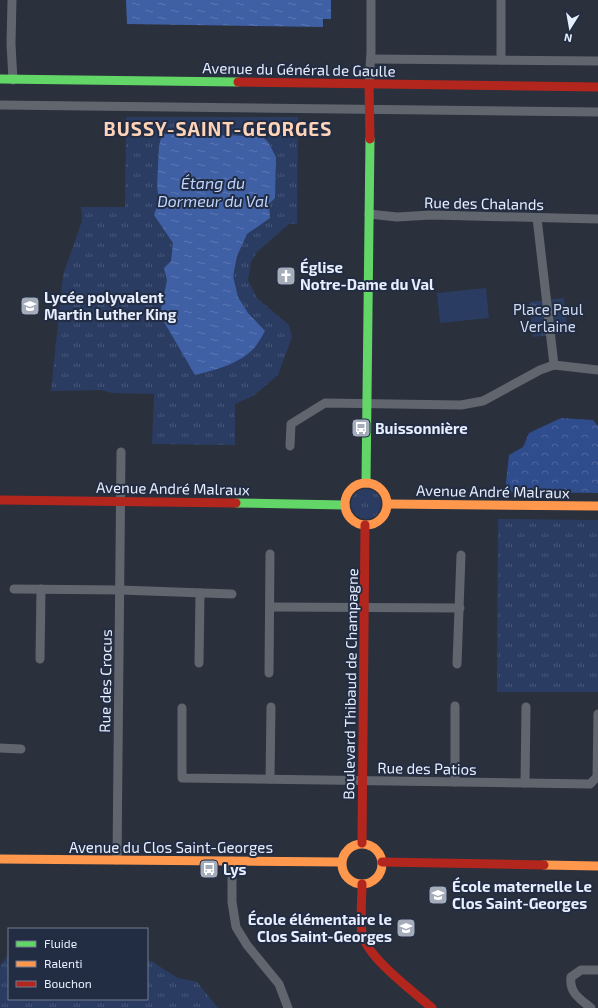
<svg xmlns="http://www.w3.org/2000/svg" width="598" height="1008" font-family="'Exo 2',sans-serif">
<style>
.grass{fill:url(#grass-tufts)}
.forest{fill:url(#forest-crowns)}
.pitch{fill:#2a3c62}
.water{fill:url(#water-ripples)}
.lines{fill:none;stroke-linecap:round;stroke-linejoin:round}
.street{stroke:#60656e;stroke-width:9}
.fast{stroke:#63d668;stroke-width:9}
.slow{stroke:#ff974d;stroke-width:9}
.jam{stroke:#b3261e;stroke-width:9}
.labels{text-anchor:middle;dominant-baseline:central;stroke-width:4;stroke-linejoin:round;paint-order:stroke}
.street-label{font-size:15px;fill:#e7effe;stroke:#222d44}
.poi-label{font-size:15px;font-weight:bold;fill:#e7effe;stroke:#222d44;text-anchor:start}
.park-label{font-size:15px;fill:#d2dcf1;stroke:#222d44}
.water-label{font-size:16px;font-style:italic;fill:#bed3fd;stroke:#222d44}
.district-label{font-size:19px;font-weight:bold;letter-spacing:1px;fill:#fed3b8;stroke:#222d44}
</style>
<defs>
<pattern id="grass-tufts" width="24" height="20" patternUnits="userSpaceOnUse"><rect width="24" height="20" fill="#2a3c62"/><path d="M3 7l-1-3M5 7V3M7 7l1-3M15 17l-1-3M17 17v-4M19 17l1-3" fill="none" stroke="#49587a"/></pattern>
<pattern id="forest-crowns" width="20" height="18" patternUnits="userSpaceOnUse"><rect width="20" height="18" fill="#2f4c8d"/><path d="M2 6a3 3 0 1 1 6 0M12 15a3 3 0 1 1 6 0" fill="none" stroke="#4d669e"/></pattern>
<pattern id="water-ripples" width="26" height="14" patternUnits="userSpaceOnUse"><rect width="26" height="14" fill="#4060a6"/><path d="M2 4q2-2 4 0t4 0M15 11q2-2 4 0t4 0" fill="none" stroke="#5c77b3"/></pattern>
</defs>
<rect width="100%" height="100%" fill="#2a303c"/>
<g class="grass">
<path d="M126,117H298L297,224H289L257,252L251,262L248,280L257,298L289,325L292,337L278,375L253,396L235,404V445L152,444L154,394L112,393L101,390L51,391L63,275L82,221L81,207H125Z"/>
<path d="M564,298L568,333L533,337L529,302Z"/>
<circle cx="366" cy="504" r="15"/>
<path d="M498,519L598,520V692H497Z"/>
<path d="M9,953V999H147V960L151,961L178,978L197,982L218,1008H0V966Z"/>
</g>
<path class="forest" d="M561,418L593,420L598,426V493L505,492L509,455L523,447L529,433Z"/>
<path class="pitch" d="M486,288L489,318L440,323L437,293Z"/>
<g class="water">
<path d="M126,0H331V19H323V27L127,24Z"/>
<path d="M162,134L262,136L268,142L276,157L275,198L269,204L270,218L247,234L237,256L233,276L238,297L248,313L265,331C262,336 259,342 255,347C242,363 215,370 195,375L160,315L167,280L164,268L171,261L173,243L154,215L159,200L157,186L159,146Z"/>
</g>
<g class="lines">
<g class="street">
<path d="M12,0L11,44L13,80"/>
<path d="M371,59L598,61"/>
<path d="M501,60V0"/>
<path d="M369,84L371,52V0"/>
<path d="M0,105L598,112"/>
<path d="M369,214L397,217L431,215L598,219"/>
<path d="M537,218L554,365"/>
<path d="M290,446L291,424L325,403L461,405L483,401L540,370L554,365L598,370"/>
<path d="M14,589L120,590L232,594"/>
<path d="M270,607L460,608"/>
<path d="M40,659L41,589"/>
<path d="M199,663L200,593"/>
<path d="M457,664L461,555"/>
<path d="M269,673L270,554"/>
<path d="M182,708V778L590,784L597,777L598,714"/>
<path d="M0,748L21,749"/>
<path d="M270,779L271,707"/>
<path d="M455,782V706"/>
<path d="M525,783L526,707"/>
<path d="M117,860L121,452"/>
<path d="M232,861V902L236,927L247,945L279,984L288,1008"/>
<path d="M591,1008C580,999 569,993 571,977L581,970H598"/>
</g>
<g class="fast">
<path d="M0,79L238,82"/>
<path d="M366,483L370,139"/>
<path d="M236,503L345,505"/>
</g>
<g class="slow">
<circle cx="366" cy="504" r="21"/>
<path d="M388,504L598,506"/>
<circle cx="362" cy="864" r="20"/>
<path d="M0,859L341,862"/>
<path d="M544,865L598,866"/>
</g>
<g class="jam">
<path d="M238,82L598,87"/>
<path d="M369,84L370,139"/>
<path d="M0,500L236,503"/>
<path d="M362,843L365,525"/>
<path d="M382,862L544,865"/>
<path d="M362,884C362,899 360,919 362,933C366,957 414,992 432,1008"/>
</g>
</g>
<defs>
<g id="church-square" transform="scale(1)"><rect x="-9" y="-9" width="18" height="18" rx="4" fill="#a5acba" stroke="#222d44"/><path d="M-1.2-6h2.4v3.5h3.3v2.4h-3.3V6h-2.4V-.1h-3.3v-2.4h3.3Z" fill="#fff"/></g>
<g id="school-square" transform="scale(1)"><rect x="-9" y="-9" width="18" height="18" rx="4" fill="#a5acba" stroke="#222d44"/><path d="M0-5L7-2L0 1L-7-2ZM-4 1L0 2.5L4 1V4Q0 6-4 4Z" fill="#fff"/></g>
<g id="bus-square" transform="scale(1)"><rect x="-9" y="-9" width="18" height="18" rx="4" fill="#a5acba" stroke="#222d44"/><path d="M-5-6H5V4H4V6H2V4H-2V6H-4V4H-5ZM-3.5-4V0h7V-4ZM-3.5 1.2v1.5H-2V1.2ZM2 1.2v1.5H3.5V1.2Z" fill="#fff"/></g>
</defs>
<g fill-rule="evenodd">
<use href="#church-square" x="286" y="276"/>
<use href="#school-square" x="30" y="306"/>
<use href="#bus-square" x="361" y="428"/>
<use href="#bus-square" x="209" y="869"/>
<use href="#school-square" x="438" y="895"/>
<use href="#school-square" x="406" y="928"/>
</g>
<g class="labels">
<g class="street-label">
<text transform="translate(299 69) rotate(1)">Avenue du Général de Gaulle</text>
<text transform="translate(484 203) rotate(1)">Rue des Chalands</text>
<text transform="translate(173 488) rotate(1)">Avenue André Malraux</text>
<text transform="translate(493 491) rotate(1)">Avenue André Malraux</text>
<text transform="translate(105 681) rotate(-89)">Rue des Crocus</text>
<text transform="translate(350 684) rotate(-89)">Boulevard Thibaud de Champagne</text>
<text transform="translate(427 768) rotate(1)">Rue des Patios</text>
<text x="171" y="847">Avenue du Clos Saint-Georges</text>
</g>
<g class="poi-label">
<text x="300" y="267">Église<tspan x="300" dy="17">Notre-Dame du Val</tspan></text>
<text x="44" y="297">Lycée polyvalent<tspan x="44" dy="17">Martin Luther King</tspan></text>
<text x="375" y="428">Buissonnière</text>
<text x="223" y="869">Lys</text>
<text x="452" y="886">École maternelle Le<tspan x="452" dy="17">Clos Saint-Georges</tspan></text>
<text x="392" y="919" text-anchor="end">École élémentaire le<tspan x="392" dy="17">Clos Saint-Georges</tspan></text>
</g>
<g class="park-label">
<text x="548" y="309">Place Paul<tspan x="548" dy="17">Verlaine</tspan></text>
</g>
<g class="water-label">
<text x="213" y="182">Étang du<tspan x="213" dy="18">Dormeur du Val</tspan></text>
</g>
<g class="district-label">
<text x="218" y="128">BUSSY-SAINT-GEORGES</text>
</g>
</g>
<rect x="8" y="928" width="140" height="72" fill="#222d44" stroke="#717b8e"/>
<rect x="16" y="941" width="20" height="6" fill="#63d668" stroke="#717b8e"/>
<text x="44" y="948" font-size="12" fill="#e7effe">Fluide</text>
<rect x="16" y="961" width="20" height="6" fill="#ff974d" stroke="#717b8e"/>
<text x="44" y="968" font-size="12" fill="#e7effe">Ralenti</text>
<rect x="16" y="981" width="20" height="6" fill="#b3261e" stroke="#717b8e"/>
<text x="44" y="988" font-size="12" fill="#e7effe">Bouchon</text>
<g transform="translate(570 28) rotate(191)" stroke="#222d44" stroke-width="3" paint-order="stroke">
<path d="M0-3L7 15L0 10L-7 15Z" fill="#e7effe"/>
<text y="-6" font-size="11" font-weight="bold" text-anchor="middle" fill="#e7effe">N</text>
</g>
</svg>
